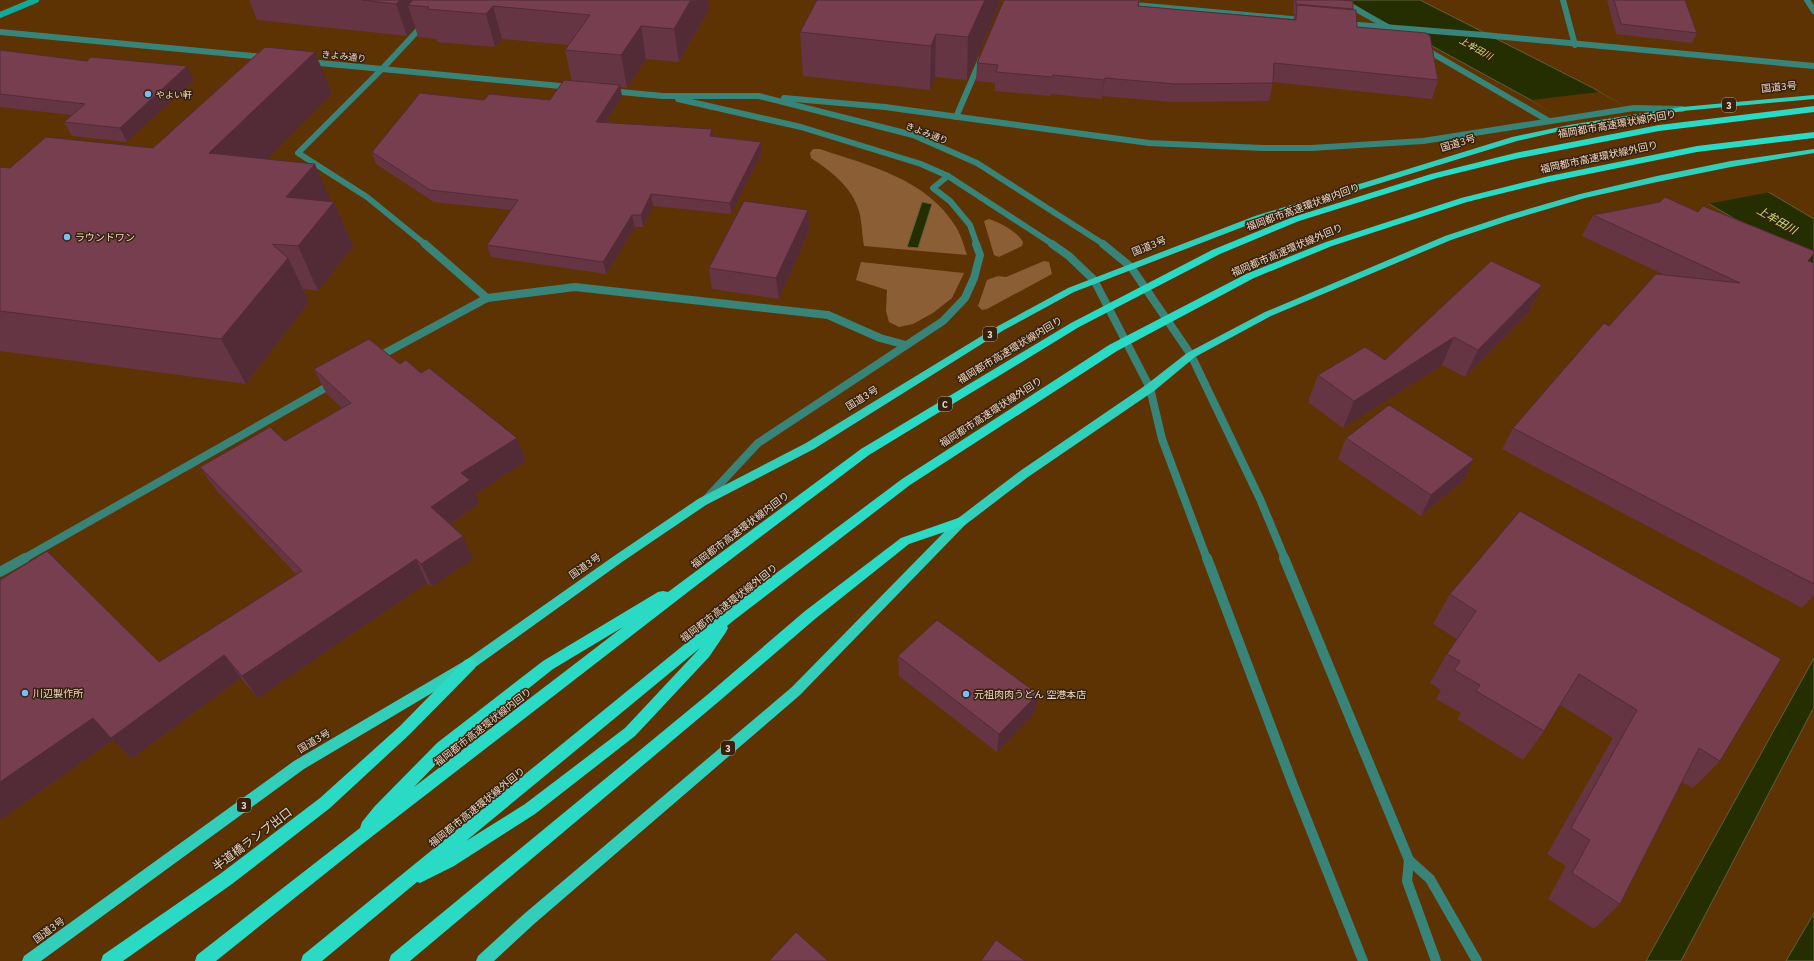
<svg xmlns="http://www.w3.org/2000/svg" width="1814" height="961" font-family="'IBM Plex Sans','Noto Sans JP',sans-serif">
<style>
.green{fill:#8b5e35}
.water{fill:#242e01;stroke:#61603a}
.pier{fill:#5d3303}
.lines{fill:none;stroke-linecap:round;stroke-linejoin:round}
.minor-far2{stroke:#388478;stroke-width:6}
.minor-far1{stroke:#388478;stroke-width:8}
.minor{stroke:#388478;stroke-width:10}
.tertiary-far2{stroke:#388478;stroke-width:6}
.tertiary-far1{stroke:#388478;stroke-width:8}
.tertiary{stroke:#388478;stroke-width:10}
.secondary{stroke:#11a998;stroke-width:6}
.trunk{fill:#33ceba;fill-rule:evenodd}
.motorway{fill:#2adac4;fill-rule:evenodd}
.wall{fill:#663544}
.shaded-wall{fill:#532b37}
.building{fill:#773e4f;stroke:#532b37}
.poi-dot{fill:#76c0f7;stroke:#34210f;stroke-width:1.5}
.labels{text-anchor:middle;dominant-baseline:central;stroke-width:3;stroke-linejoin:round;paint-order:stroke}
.far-water-label{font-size:9px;font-style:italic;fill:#c5e375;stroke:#34210f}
.far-street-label{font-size:9px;fill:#f0d6c0;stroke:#34210f}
.far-poi-label{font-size:9px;fill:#f0d6c0;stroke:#34210f;text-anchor:start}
.shield{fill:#34210f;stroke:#b8a08b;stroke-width:1}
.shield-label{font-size:9px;font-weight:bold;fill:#f0d6c0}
.street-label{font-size:10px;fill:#f0d6c0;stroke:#34210f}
.poi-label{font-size:10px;fill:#f0d6c0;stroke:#34210f;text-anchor:start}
.water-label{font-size:11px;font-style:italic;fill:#c5e375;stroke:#34210f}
.near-street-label{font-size:12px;fill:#f0d6c0;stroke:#34210f}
</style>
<rect width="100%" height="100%" fill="#5d3303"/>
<g class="green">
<path d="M813,149H820C870,166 927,179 956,227C961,235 964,246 967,255L864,246C862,234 862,222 859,211C852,187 831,171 811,158L810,153Z"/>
<path d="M989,219C1000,223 1017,231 1023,242L1022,246L999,257L994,255L984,221Z"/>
<path d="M1044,261L1049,262L1052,274L987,309L982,310L978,306L987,280L998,276L1006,277Z"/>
<path d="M861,262L964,273L952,298L933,313L913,324L899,327L889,322L886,311L887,290L856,280Z"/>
</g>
<g class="water">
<path d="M1346,0H1420L1593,88L1814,219V265L1531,100L1412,35L1381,21Z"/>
<path d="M922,202L932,204L918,248L907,247Z"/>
<path d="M1814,658V707L1681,961H1646Z"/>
<path d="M1814,913V961H1786Z"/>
</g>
<path class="pier" d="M1599,92L1682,138L1771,192L1707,204L1573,127H1576L1531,100Z"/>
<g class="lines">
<g class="minor-far2">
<path d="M1340,0L1386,26"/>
<path d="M1563,0L1575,45"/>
<path d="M1807,0L1814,11"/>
<path d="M1135,5L1303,20"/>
<path d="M1346,24L1484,35L1814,66"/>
<path d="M1425,49L1549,121"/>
<path d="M956,117L981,59"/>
</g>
<g class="minor-far1">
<path d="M376,358L487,298L575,287L828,315L880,338L906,345"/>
<path d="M23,559L332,384"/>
</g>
<path class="minor" d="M0,572L25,558"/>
<g class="tertiary-far2">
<path d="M423,25L382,69L298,153L367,197L426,245"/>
<path d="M0,32L264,57"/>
<path d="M309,62L571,87"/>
<path d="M610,91L663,96H759L913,135L977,163L1105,245"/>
<path d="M784,98L885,107L1149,143L1263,148H1311L1423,141L1634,108L1682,109"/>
<path d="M678,99L801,127L921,164L948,176L1054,245"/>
<path d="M948,176L933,188L950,201L970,225L977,245"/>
</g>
<g class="tertiary-far1">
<path d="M425,244L487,298"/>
<path d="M1052,244L1069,256L1094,280L1150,388L1162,439L1207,559"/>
<path d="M1103,244L1131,267L1191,355L1260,499L1285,559"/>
<path d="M706,499L758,443L943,321L965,298L974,278L980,255L976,244"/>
</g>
<g class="tertiary">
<path d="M1207,558L1293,785L1363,961"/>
<path d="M1284,558L1409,860L1430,879L1477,961"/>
<path d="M1409,860L1407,881L1436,961"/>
</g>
<path class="secondary" d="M0,15L36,0"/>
<g class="trunk">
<path d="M1814,95V99L1682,111L1569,129L1517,141L1261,220L1074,292L1004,330L814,449L706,505L622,562L474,668L304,769L41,961H22L24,956L294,761L466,660L614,556L698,499L806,443L998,326L1068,288L1255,216L1512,137L1569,125L1682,107Z"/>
<path d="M1814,149V153L1731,167L1657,182L1585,198L1514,219L1451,240L1271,316L1195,357L1154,391L1028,477L965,525L800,695L534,924L494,961H476L478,956L524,914L792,687L957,519L1020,471L1146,385L1187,353L1265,312L1445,236L1508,215L1580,194L1657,176L1731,161Z"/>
</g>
<g class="motorway">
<path d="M1814,106V112L1659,131L1515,159L1437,178L1299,221L1220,254L1079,327L869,455L697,585L361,845L216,961H195L197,955L360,828L362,822L374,807L437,743L543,661L658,592L663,591L668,592L861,449L1071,323L1212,250L1293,217L1431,174L1515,153L1659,125ZM623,627L414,787L447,753L553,669Z"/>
<path d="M1814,132V138L1697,152L1549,182L1467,202L1332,246L1254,278L1117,351L910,485L733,621L727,626L728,628L726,632L709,657L635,736L535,814L454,866L420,883L417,882L322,961H301L303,955L723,613L902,479L1109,345L1246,274L1326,242L1461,198L1549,176L1697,146ZM700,648L625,728L525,804L466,841Z"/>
<path d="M961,517L965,519L967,522L965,525L909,544L815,619L717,703L410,961H389L391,955L707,695L805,611L901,538Z"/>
<path d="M470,658L475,660L477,664L475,668L410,734L330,808L232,884L123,961H101L103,955L220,874L320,798L400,726L465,660Z"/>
</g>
</g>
<g class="wall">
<path d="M249,0H708L709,9L679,62L646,59L627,88L620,87L622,97L605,122L761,142L762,153L731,214L653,206L643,227H635L606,274L491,257L487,245L511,210L434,202L376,164L372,152L484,100H550L572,81L565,50L569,45L502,39L495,47L437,42V39L418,37L415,27L407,36L257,20Z"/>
<path d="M985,0H999L998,7L967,80L935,77L930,90L803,76L800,32Z"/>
<path d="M1004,0H1140L1139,6L1183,10L1293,19L1295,14H1293L1294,0H1340L1353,9L1357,27L1438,80L1432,99L1273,82L1269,101L1172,102L1102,96V99L1051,94L1050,96L995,91V83L976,81L977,63Z"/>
<path d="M1607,0H1685L1697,33L1692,43L1616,34Z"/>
<path d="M0,50L194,80L127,142L72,136L64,122L72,115L0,107Z"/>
<path d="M332,94L267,159L331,202H334L353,246L318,291L303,289L309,302L246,384L0,351V167L10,168L153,148Z"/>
<path d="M808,210L809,231L779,299L712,289L709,268Z"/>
<path d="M1698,212L1814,253L1808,261L1814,263V595L1802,608L1502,449L1513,428L1609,326L1667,276L1582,236L1593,215Z"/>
<path d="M1542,285L1529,312L1465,377L1442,365L1343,428L1308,402L1318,375L1385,360Z"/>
<path d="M400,364L421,373L526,461L476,494L479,504L450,524L473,559L432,587L427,583L258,698L241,678L131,759L113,740L0,820V580L159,662L296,574L216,490L200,467L285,441L342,408L326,393L314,369Z"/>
<path d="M1346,438L1464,480L1421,516L1338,459Z"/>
<path d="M1450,594L1720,761L1693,788L1682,782L1620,904L1594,929L1548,899L1566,866L1547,854L1613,738L1560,705L1544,731L1523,760L1457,719L1461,713L1436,699L1441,690L1430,683L1447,654L1457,639L1433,624Z"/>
<path d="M898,656L1038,694L1035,713L997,752L899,676Z"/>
</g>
<g class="shaded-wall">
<path d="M400,0H441L429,7L408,5L415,27L407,36L396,4Z"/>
<path d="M691,0H708L709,9L679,62L674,29Z"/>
<path d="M985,0H999L998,7L967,80L968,37Z"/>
<path d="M493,6L502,39L495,47L486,14Z"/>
<path d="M641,26L646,59L627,88L621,55Z"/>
<path d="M936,34L935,77L930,90L931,46Z"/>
<path d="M315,52L332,94L230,197L209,153Z"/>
<path d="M187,66L194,80L127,142L120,128Z"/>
<path d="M1105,78L1102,96V99L1104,80Z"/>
<path d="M620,85L622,97L598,133L596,122Z"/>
<path d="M712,129L714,141L710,136Z"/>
<path d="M761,142L762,153L731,214L730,203Z"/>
<path d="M315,164L332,204L334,202L353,246L318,291L298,246L286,197Z"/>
<path d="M651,194L653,206L643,227L641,215Z"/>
<path d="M808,210L809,231L779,299L776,278Z"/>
<path d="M632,215L635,227L606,274L603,262Z"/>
<path d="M288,258L309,302L246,384L221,339Z"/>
<path d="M1542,285L1529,312L1465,377L1478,350Z"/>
<path d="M1454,337L1442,365L1343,428L1354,401Z"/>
<path d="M517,438L526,461L476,494L479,504L441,530L431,507L461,473Z"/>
<path d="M1474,459L1464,480L1421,516L1431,495Z"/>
<path d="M463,536L473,559L432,587L421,564Z"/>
<path d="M416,559L427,583L258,698L242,676Z"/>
<path d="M224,655L241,678L131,759L113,740L0,820V782L93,718Z"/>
<path d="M1038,694L1035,713L997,752L999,734Z"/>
</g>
<g class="building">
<path d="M362,0H400L396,4Z"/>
<path d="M413,0H691L674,29L641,26L621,55L565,50L590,15L493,6L486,14L427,9L429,7L408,5Z"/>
<path d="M817,0H985L968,37L936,34L931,46L800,32Z"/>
<path d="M1004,0H1139L1138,6L1183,10L1296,20L1297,5L1356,10L1357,27L1426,33L1430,36L1438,80L1274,63L1273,83L1175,84L1105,78L1104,80L1053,75L1052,77L996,72L998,65L977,63Z"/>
<path d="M1296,0H1340L1353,1V9L1296,4Z"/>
<path d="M1614,0H1685L1697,33L1621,24Z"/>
<path d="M265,47L315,52L209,153L315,164L286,197L334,202L298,246L272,244L288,258L221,339L0,311V167L10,168L46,137L153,148Z"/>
<path d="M0,50L87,61L91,57L187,66L120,128L64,122L85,104L0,94Z"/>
<path d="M564,80L620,85L596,122L712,129L710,136L761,142L730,203L651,194L641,215H632L603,262L487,245L518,200L430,190L372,152L420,93L484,100L489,94L550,100Z"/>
<path d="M1665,197L1698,212L1703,206L1814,251V253L1808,261L1814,263V584L1513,428L1604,323L1609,326L1656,274L1740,283L1593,215L1660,202Z"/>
<path d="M744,201L808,210L776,278L709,268Z"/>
<path d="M1491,261L1542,285L1478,350L1454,337L1354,401L1318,375L1365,347L1385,360Z"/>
<path d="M369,339L400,364L406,360L421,373L429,368L517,438L461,473L470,480L431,507L463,536L421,564L416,559L242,676L224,655L111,738L93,718L0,782V580L47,551L159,662L302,571L200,467L270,427L285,441L351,403L314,369Z"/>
<path d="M1389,405L1474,459L1431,495L1346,438Z"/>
<path d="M1520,511L1781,659L1720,761L1699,748L1620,904L1572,873L1590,840L1571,828L1637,710L1579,674L1544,731L1476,691L1480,685L1454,670L1460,661L1447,654L1476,611L1450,594Z"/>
<path d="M937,620L1038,694L999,734L898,656Z"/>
<path d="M796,932L828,961H769Z"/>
<path d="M996,940L1025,961H981Z"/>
</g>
<g class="poi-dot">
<circle cx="148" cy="94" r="4"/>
<circle cx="67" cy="237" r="4"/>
<circle cx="25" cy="693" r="4"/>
<circle cx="966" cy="694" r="4"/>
</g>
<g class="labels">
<g class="far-water-label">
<text transform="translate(1476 48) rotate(29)">上牟田川</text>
</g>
<g class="far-street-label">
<text transform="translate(344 56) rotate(6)">きよみ通り</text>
<text transform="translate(927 133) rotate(21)">きよみ通り</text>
</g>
<g class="far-poi-label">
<text x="156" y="94">やよい軒</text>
</g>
<g class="shield">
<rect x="1722" y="98" width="14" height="14" rx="3"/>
<rect x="983" y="327" width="14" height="14" rx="3"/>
<rect x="938" y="397" width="14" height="14" rx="3"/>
<rect x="721" y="741" width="14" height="14" rx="3"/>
<rect x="237" y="798" width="14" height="14" rx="3"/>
</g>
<g class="shield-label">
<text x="1729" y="105">3</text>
<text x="990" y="334">3</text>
<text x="945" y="404">C</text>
<text x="728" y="748">3</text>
<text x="244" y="805">3</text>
</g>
<g class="street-label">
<text transform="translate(1779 87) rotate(-6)">国道3号</text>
<text transform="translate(1617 124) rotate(-10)">福岡都市高速環状線内回り</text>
<text transform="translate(1458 143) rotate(-17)">国道3号</text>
<text transform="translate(1599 157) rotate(-12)">福岡都市高速環状線外回り</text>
<text transform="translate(1303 207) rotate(-20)">福岡都市高速環状線内回り</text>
<text transform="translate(1149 246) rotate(-22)">国道3号</text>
<text transform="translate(1287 250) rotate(-23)">福岡都市高速環状線外回り</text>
<text transform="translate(1010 350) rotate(-31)">福岡都市高速環状線内回り</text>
<text transform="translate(862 398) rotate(-32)">国道3号</text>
<text transform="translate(991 412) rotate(-33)">福岡都市高速環状線外回り</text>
<text transform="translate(740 530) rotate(-37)">福岡都市高速環状線内回り</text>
<text transform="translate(585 566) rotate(-35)">国道3号</text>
<text transform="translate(729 603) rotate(-38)">福岡都市高速環状線外回り</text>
<text transform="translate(483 727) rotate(-38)">福岡都市高速環状線内回り</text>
<text transform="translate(314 741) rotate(-31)">国道3号</text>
<text transform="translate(477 807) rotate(-39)">福岡都市高速環状線外回り</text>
<text transform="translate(49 930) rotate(-36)">国道3号</text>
</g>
<g class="poi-label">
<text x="75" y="237">ラウンドワン</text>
<text x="33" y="693">川辺製作所</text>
<text x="974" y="694">元祖肉肉うどん 空港本店</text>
</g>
<g class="water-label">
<text transform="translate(1777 220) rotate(30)">上牟田川</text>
</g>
<g class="near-street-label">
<text transform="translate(252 839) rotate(-37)">半道橋ランプ出口</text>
</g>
</g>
</svg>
